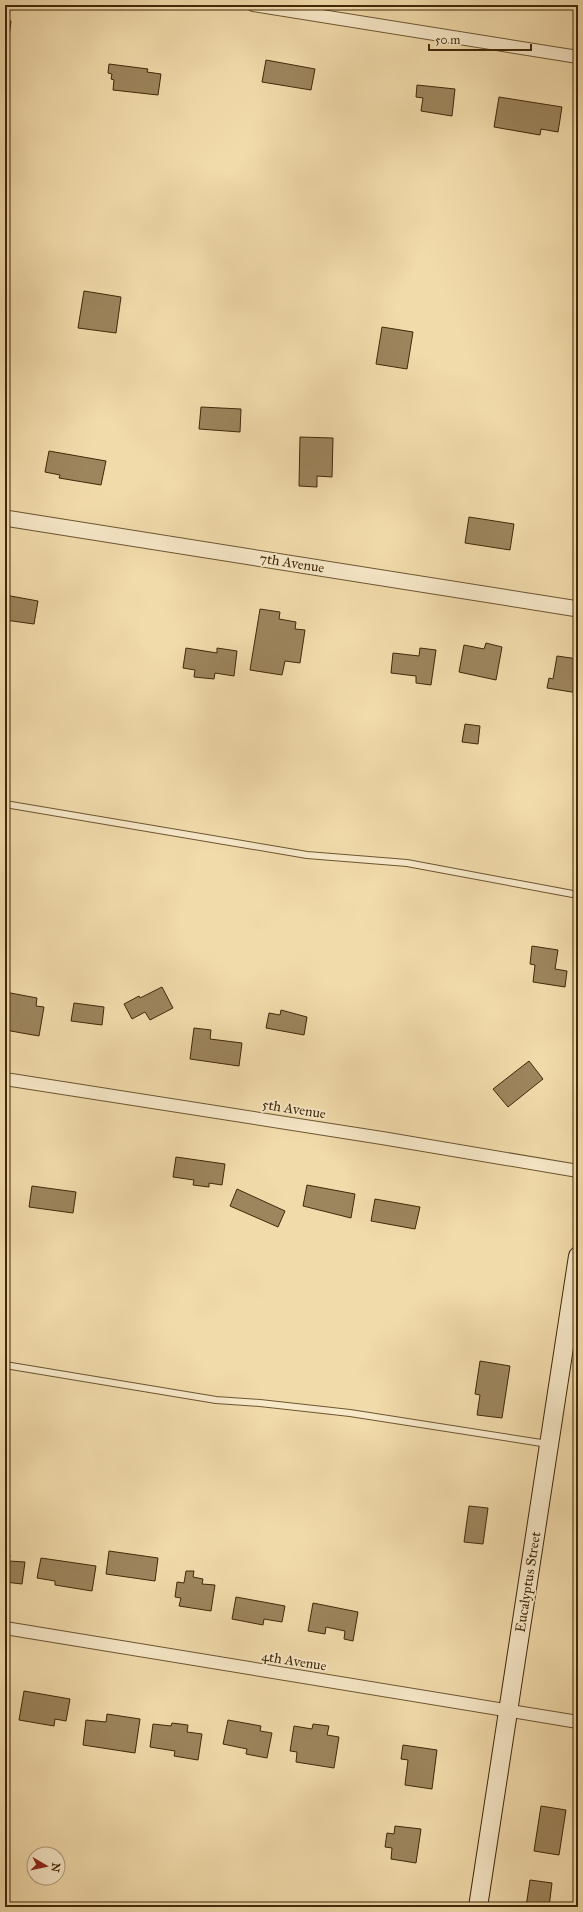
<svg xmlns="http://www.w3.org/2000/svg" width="583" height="1912" font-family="'IM FELL Great Primer',serif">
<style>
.building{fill:#9d855d;stroke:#402808}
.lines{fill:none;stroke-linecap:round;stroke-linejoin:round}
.service-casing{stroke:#6c5531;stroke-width:8}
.minor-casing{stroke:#6c5531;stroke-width:14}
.tertiary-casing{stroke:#6c5531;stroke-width:17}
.secondary-casing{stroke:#402808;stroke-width:20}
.service{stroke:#f7e8c8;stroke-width:6}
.minor{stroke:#f7e8c8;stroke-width:12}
.tertiary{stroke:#f7e8c8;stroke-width:15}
.secondary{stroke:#f7e8c8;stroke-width:18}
.labels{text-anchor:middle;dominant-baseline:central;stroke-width:3.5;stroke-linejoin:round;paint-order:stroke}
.street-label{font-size:14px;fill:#402808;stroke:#f7e8c8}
</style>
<rect width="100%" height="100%" fill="#f2dbab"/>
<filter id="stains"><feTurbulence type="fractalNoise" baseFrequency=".005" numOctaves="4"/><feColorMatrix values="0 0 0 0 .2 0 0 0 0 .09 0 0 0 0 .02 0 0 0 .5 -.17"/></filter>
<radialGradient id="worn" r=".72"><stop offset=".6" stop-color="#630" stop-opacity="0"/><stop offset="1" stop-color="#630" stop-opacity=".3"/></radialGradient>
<g class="building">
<path d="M5,19L11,21L9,37L5,36Z"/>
<path d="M266,60L315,69L311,90L262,82Z"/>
<path d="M109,64L148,69L147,72L161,74L158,95L113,90L114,80L111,79L112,74L108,73Z"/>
<path d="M417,85L455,89L452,116L421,111L423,98L416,97Z"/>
<path d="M499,97L562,107L558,132L541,129L540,135L494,127Z"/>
<path d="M84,291L121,297L116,333L78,328Z"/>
<path d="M382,327L413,332L407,369L376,364Z"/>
<path d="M201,407L241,409L240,432L199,429Z"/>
<path d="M300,437L333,438L332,477L317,476V487L299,486Z"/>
<path d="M49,451L106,461L101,485L59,478L60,475L45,472Z"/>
<path d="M469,517L514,524L510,550L465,543Z"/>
<path d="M578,537V558H574Z"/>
<path d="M5,595L38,601L34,624L5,620Z"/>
<path d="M260,609L280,612L279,619L296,622L295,629L305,630L300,663L285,661L282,675L250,670Z"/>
<path d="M486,643L502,647L496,680L459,672L464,645L484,649Z"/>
<path d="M186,648L217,653V648L237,651L234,676L215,673L214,679L194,677L195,670L183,668Z"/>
<path d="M420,648L436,650L431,685L416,683V676L391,673L393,653L419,656Z"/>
<path d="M557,656L578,659V693L547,688L549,678L553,679Z"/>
<path d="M465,724L480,726L478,744L462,742Z"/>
<path d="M532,946L558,950L555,969L567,971L565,987L533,982L535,965L530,964Z"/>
<path d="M162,987L173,1008L150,1020L145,1012L132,1019L124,1004L139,996L140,998Z"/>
<path d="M5,992L37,998L36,1006L44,1007L39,1036L5,1030Z"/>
<path d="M74,1003L104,1007L102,1025L71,1021Z"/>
<path d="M281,1010L307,1017L304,1035L266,1028L269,1013L280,1015Z"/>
<path d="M194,1028L211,1030L210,1039L242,1043L239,1066L190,1059Z"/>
<path d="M529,1061L543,1079L508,1107L493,1089Z"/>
<path d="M176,1157L225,1164L222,1185L209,1183V1187L193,1185L194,1180L173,1177Z"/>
<path d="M307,1185L355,1194L351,1218L303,1206Z"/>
<path d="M32,1186L76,1192L73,1213L29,1207Z"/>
<path d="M237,1189L285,1211L278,1227L230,1206Z"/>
<path d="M375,1199L420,1207L415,1229L371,1221Z"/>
<path d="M480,1361L510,1366L502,1418L477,1415L480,1395L475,1394Z"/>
<path d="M469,1506L488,1508L483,1544L464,1542Z"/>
<path d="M109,1551L158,1558L155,1581L106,1574Z"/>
<path d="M5,1554L10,1555L9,1561L25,1562L22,1584L5,1582Z"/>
<path d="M41,1558L96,1566L92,1591L55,1585V1581L37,1578Z"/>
<path d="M186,1571H194L193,1577L203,1579L202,1584L215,1585L211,1611L179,1606L181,1598L175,1597L177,1582L184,1583Z"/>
<path d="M236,1597L285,1606L282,1622L264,1619L263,1625L232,1619Z"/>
<path d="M313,1603L358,1612L353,1641L344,1639L345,1631L326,1627L325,1634L308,1631Z"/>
<path d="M24,1691L70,1699L66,1721L55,1719L54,1726L19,1720Z"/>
<path d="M107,1714L140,1719L135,1753L83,1745L86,1720L106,1722Z"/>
<path d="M228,1720L261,1726L260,1731L272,1733L267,1758L246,1754L247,1749L223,1744Z"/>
<path d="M172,1723L188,1725L187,1732L202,1734L198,1760L174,1756L175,1751L150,1747L153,1724L171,1726Z"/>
<path d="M313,1724L329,1726L327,1735L339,1737L334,1768L296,1762L297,1752L290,1751L294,1726L312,1729Z"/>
<path d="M403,1745L437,1750L432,1789L405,1785L408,1760L401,1759Z"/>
<path d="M541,1806L566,1810L559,1855L534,1851Z"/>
<path d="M395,1826L421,1829L416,1863L391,1859L392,1848L385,1847L387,1833L394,1834Z"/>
<path d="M530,1880L552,1883L549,1907H551H526Z"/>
</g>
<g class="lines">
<g class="service-casing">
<g id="service">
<path d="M5,804L307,855L407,863L578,895"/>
<path d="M5,1365L216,1400L260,1403L350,1413L548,1444"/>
</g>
</g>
<g class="minor-casing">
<g id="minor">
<path d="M253,5L578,57"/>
<path d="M5,1079L382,1138L578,1171"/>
<path d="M5,1628L578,1722"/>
</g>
</g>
<g class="tertiary-casing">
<path id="tertiary" d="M5,518L578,609"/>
</g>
<g class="secondary-casing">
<path id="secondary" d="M478,1907L578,1256"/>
</g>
<use href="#service" class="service"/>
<use href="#minor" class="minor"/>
<use href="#tertiary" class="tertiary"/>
<use href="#secondary" class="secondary"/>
</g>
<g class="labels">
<g class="street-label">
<text transform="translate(292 563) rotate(9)">7th Avenue</text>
<text transform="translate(294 1109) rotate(9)">5th Avenue</text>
<text transform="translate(528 1582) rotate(-81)">Eucalyptus Street</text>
<text transform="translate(294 1661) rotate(9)">4th Avenue</text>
</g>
</g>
<rect width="583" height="1912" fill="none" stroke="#f2dbab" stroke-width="20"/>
<rect x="6" y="6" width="571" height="1900" fill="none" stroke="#402808" stroke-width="2"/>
<rect x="10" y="10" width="563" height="1892" fill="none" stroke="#402808"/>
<g transform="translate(46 1866) rotate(99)"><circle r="19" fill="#f7e8c8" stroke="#ae9b7b"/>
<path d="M0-3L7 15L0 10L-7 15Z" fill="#8f2418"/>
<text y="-6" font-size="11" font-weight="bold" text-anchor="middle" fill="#402808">N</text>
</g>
<path d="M429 44v6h102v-6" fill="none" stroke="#402808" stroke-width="2"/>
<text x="435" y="44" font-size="12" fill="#402808" stroke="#f7e8c8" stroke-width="3" paint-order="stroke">50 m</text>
<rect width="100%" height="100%" filter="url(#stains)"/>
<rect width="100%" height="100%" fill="url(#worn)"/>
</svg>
